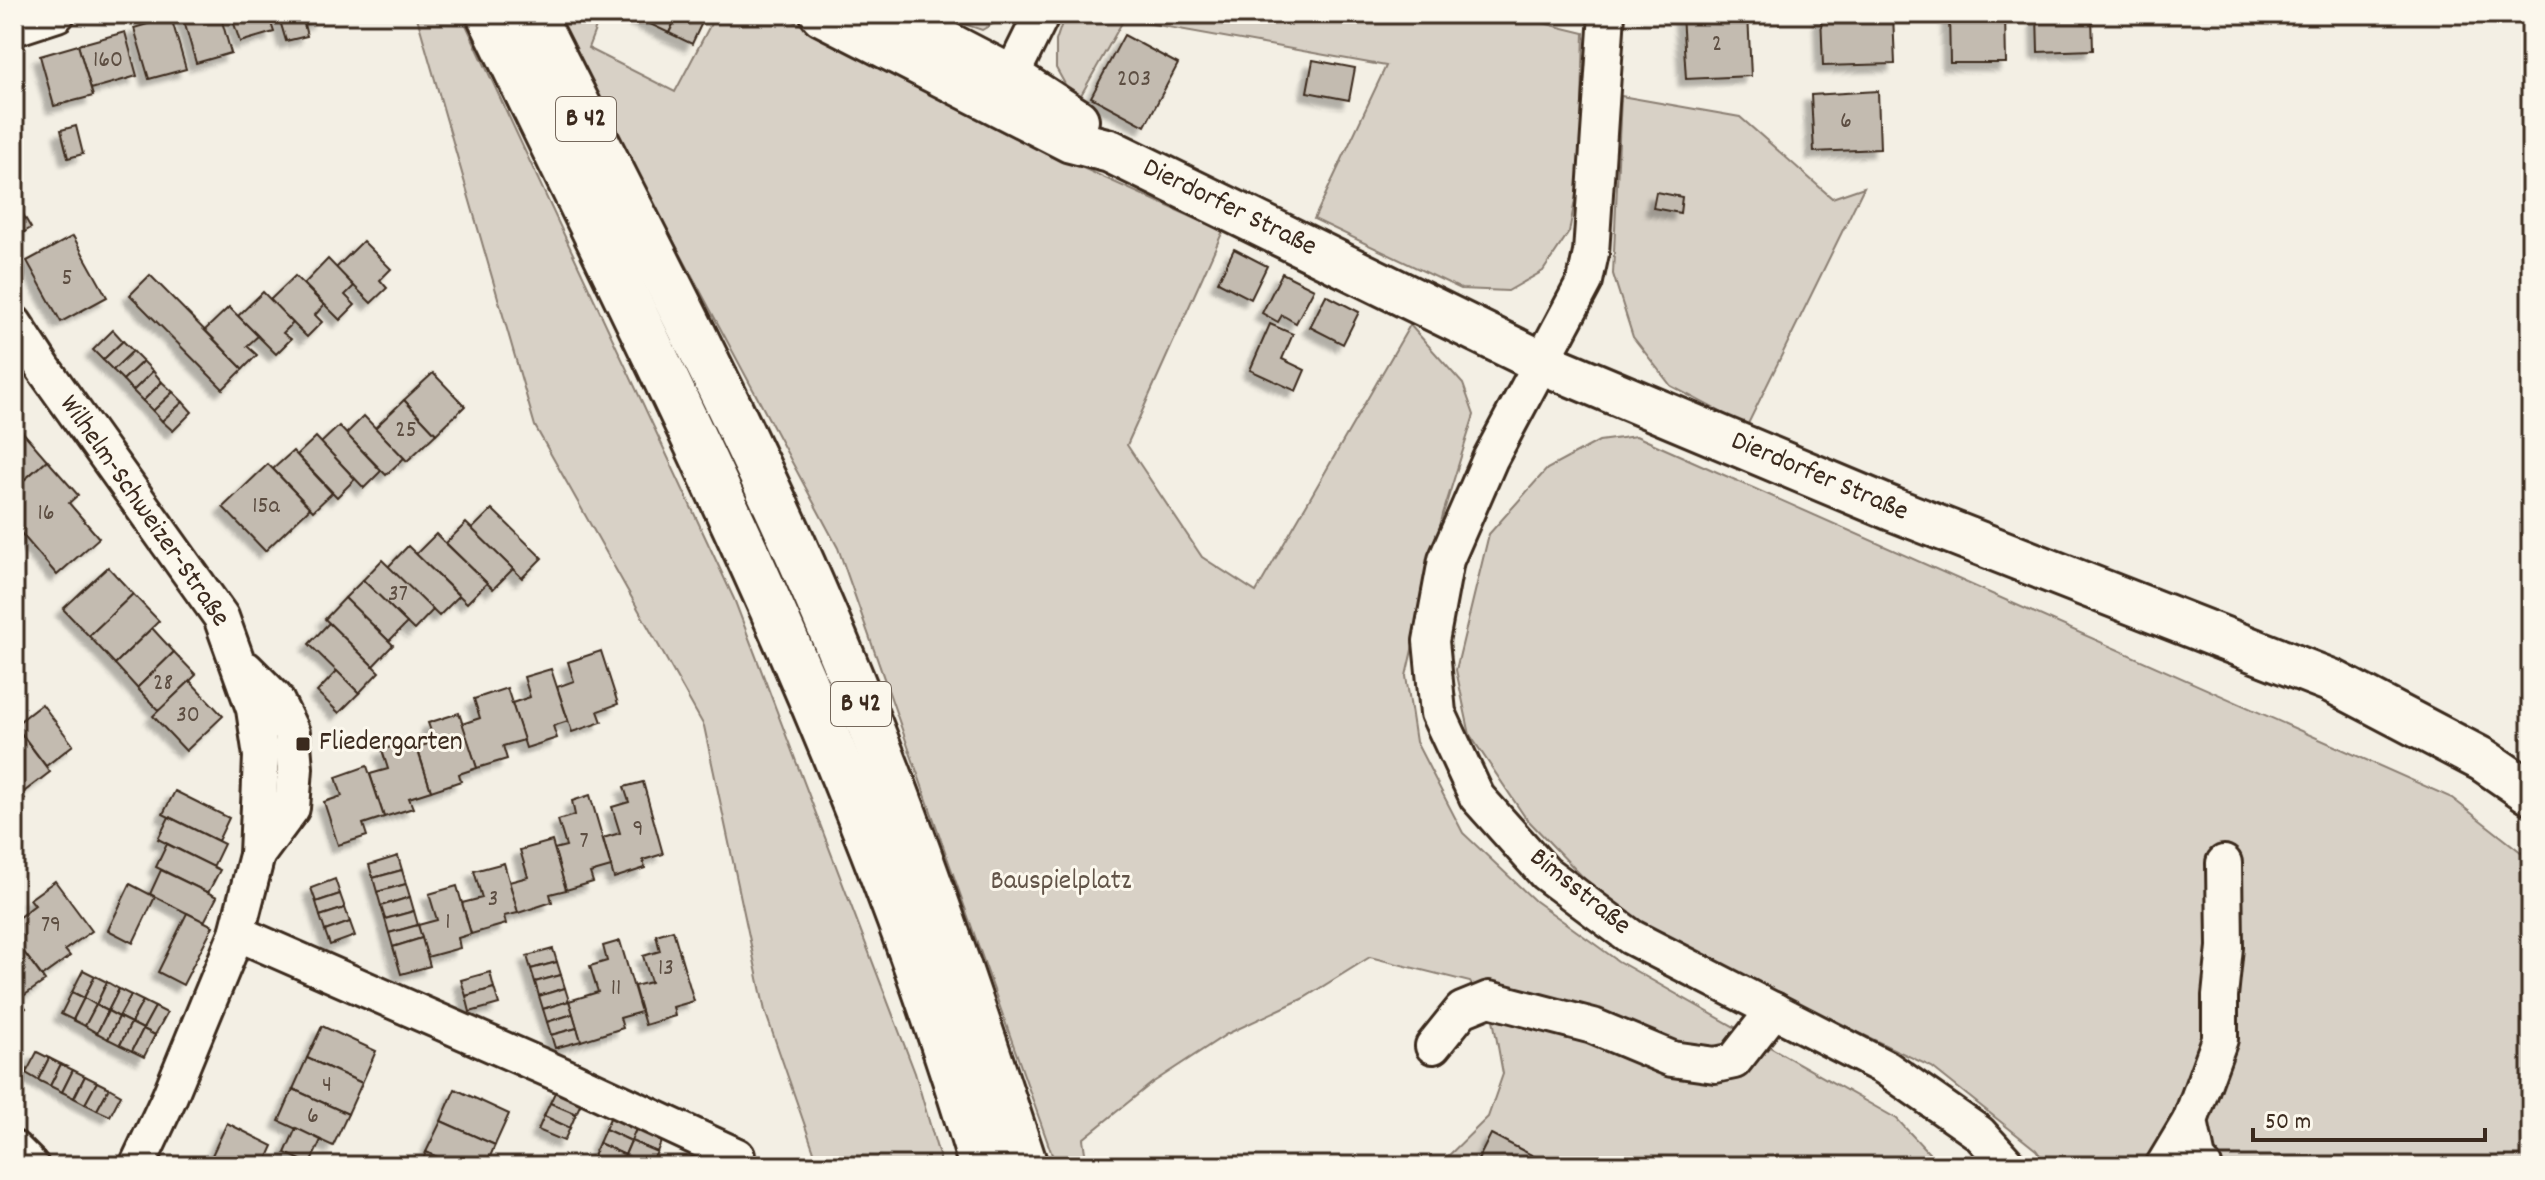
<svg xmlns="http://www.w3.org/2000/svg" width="2545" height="1180" font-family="Dekko,sans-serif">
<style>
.green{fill:#d8d1c6;stroke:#8a7e72;stroke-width:2}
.building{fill:#c3bbb0;stroke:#3b2a1e;stroke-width:2;filter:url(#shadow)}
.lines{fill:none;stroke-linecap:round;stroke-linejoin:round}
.minor-casing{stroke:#3b2a1e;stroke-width:40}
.major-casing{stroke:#3b2a1e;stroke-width:48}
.highway-casing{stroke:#3b2a1e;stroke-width:50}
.minor{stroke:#fbf7ec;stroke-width:34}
.major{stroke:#fbf7ec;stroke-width:42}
.highway{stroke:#fbf7ec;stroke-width:44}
.poi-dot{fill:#3b2a1e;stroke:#fbf7ec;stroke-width:3}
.labels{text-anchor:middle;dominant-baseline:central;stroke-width:6;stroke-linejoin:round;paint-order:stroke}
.number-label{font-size:24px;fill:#5d4e42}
.shield{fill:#fbf7ec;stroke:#75685c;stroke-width:2}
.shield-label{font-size:26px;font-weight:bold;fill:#3b2a1e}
.street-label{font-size:28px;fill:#3b2a1e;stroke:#fbf7ec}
.poi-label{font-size:28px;fill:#3b2a1e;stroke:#fbf7ec;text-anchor:start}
.park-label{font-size:28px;fill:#625448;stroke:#fbf7ec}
</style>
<defs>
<filter id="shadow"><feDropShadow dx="-7" dy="7" stdDeviation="2" flood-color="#0004"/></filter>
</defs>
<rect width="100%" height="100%" fill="#f3efe4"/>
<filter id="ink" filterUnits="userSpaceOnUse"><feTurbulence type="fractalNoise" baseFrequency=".0125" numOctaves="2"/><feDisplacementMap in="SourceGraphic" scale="16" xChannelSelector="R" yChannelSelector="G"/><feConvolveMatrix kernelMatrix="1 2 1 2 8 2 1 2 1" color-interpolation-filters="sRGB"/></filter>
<g filter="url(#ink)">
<g class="green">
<path d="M416,14H461L734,599L915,1073L942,1166H819L765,1011L704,726L535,426Z"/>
<path d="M558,14H601L588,48L675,92L716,14H781L1005,133L1223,231L1127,445L1202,557L1256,592L1410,325L1463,384L1474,415L1443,514L1406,676L1416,742L1463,833L1535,901L1618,961L1897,1119L1941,1166H1540L1542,1161L1491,1135L1475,1166H1438L1488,1117L1503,1074L1493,1019L1470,982L1370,957L1304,998L1227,1034L1152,1083L1083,1139L1087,1166H1056L838,548L555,20Z"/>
<path d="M934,14H1010L982,30Z"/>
<path d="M1065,14H1506L1584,33L1580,174L1569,232L1543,271L1508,291L1461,289L1314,219L1386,66L1124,19L1076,104L1056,68V41Z"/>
<path d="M1621,96L1740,117L1832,198L1864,187L1747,426L1671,386L1633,337L1613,274Z"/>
<path d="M1636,436L2452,798L2531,860V1166H2048L2036,1150L1932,1067L1628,924L1525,817L1470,735L1456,670L1489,534L1547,469L1599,441Z"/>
</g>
<g class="building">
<path d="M182,14H220L231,53L196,63Z"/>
<path d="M231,14H268L274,32L240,42Z"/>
<path d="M278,14H317L319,20L304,24L307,36L286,41Z"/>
<path d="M629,14H678L669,33Z"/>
<path d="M678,14H706L692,44L669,33Z"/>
<path d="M1748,14L1751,76L1686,79L1682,15Z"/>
<path d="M1821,14H1893L1895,64L1823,66Z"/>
<path d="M1949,14H2005L2006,63H1950Z"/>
<path d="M2037,14H2092L2093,50L2038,52Z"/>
<path d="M171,17L186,69L149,79L134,28Z"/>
<path d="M125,32L137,76L91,89L78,45Z"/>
<path d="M1124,35L1178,64L1145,126L1091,97Z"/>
<path d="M78,45L93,96L54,106L40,56Z"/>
<path d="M1313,60L1355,68L1349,100L1307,92Z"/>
<path d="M1878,91L1880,149L1814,152L1811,95Z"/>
<path d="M76,126L83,154L68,158L61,130Z"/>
<path d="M1656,192L1682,197L1680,213L1653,208Z"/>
<path d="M14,199L31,228L14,238Z"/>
<path d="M73,236L107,297L61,322L27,261Z"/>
<path d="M363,241L391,269L380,280L387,288L371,303L336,268Z"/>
<path d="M1234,249L1267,266L1251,299L1218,282Z"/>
<path d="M328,259L354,286L345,295L355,305L340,320L304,284Z"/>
<path d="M1282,273L1314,289L1296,323L1282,315L1278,322L1262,313Z"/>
<path d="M150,275L243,369L223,389L130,295Z"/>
<path d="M295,276L324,305L315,315L322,322L307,337L270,300Z"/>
<path d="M263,292L293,323L283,333L291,339L276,354L238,316Z"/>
<path d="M1326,295L1359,312L1343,344L1310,327Z"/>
<path d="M229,307L258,336L247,346L257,355L243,369L205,330Z"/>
<path d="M1270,324L1293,334L1282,359L1305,370L1296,391L1250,370Z"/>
<path d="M113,330L123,341L103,360L93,350Z"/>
<path d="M123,341L133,351L113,370L103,360Z"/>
<path d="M133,351L143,361L123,380L113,370Z"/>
<path d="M143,361L153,371L133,391L123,380Z"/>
<path d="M153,371L162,382L143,401L133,391Z"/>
<path d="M433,373L465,406L436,434L404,400Z"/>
<path d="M162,382L173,392L153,411L143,401Z"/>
<path d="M173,392L183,402L162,421L153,411Z"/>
<path d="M404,400L436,434L407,461L375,428Z"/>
<path d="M183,402L192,412L173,431L162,421Z"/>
<path d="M364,416L404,458L386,475L346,434Z"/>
<path d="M14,422L47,460L14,489Z"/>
<path d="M339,426L381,471L364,488L321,443Z"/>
<path d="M316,437L355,479L337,497L297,455Z"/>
<path d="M293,451L332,493L313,511L273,469Z"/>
<path d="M47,460L78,495L69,503L99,538L57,575L14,525V489Z"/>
<path d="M268,464L310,508L265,551L223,507Z"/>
<path d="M492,509L542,558L522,578L472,529Z"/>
<path d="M466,523L513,569L493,589L446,543Z"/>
<path d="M436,534L487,583L467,603L416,554Z"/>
<path d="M408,546L459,596L439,616L388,567Z"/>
<path d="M382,560L433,610L414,630L363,580Z"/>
<path d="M108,567L133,594L89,636L63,609Z"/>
<path d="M363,580L407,623L389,641L345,598Z"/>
<path d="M133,594L159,621L115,664L89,636Z"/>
<path d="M345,598L393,645L373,666L325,619Z"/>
<path d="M329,623L379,672L359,693L309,644Z"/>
<path d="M152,628L174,652L137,688L115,664Z"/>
<path d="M601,651L618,704L598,711L602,722L572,732L557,687L574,681L568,662Z"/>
<path d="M174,652L196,675L159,711L137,688Z"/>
<path d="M551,669L568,721L553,726L557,738L526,748L512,703L530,697L524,677Z"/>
<path d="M337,671L359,693L339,713L317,692Z"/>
<path d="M190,681L223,716L186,751L153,716Z"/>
<path d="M507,688L524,740L503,746L507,759L477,768L462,724L480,718L474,699Z"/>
<path d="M42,704L73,745L46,766L15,725Z"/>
<path d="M459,713L477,768L459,774L461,781L431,791L417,747L435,742L428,723Z"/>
<path d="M19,731L50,772L21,794L14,784V734Z"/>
<path d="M414,739L431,791L409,798L413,808L384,817L370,774L388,769L382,750Z"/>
<path d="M367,766L384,817L363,824L367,836L338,845L324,802L342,796L336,777Z"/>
<path d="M643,782L663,854L643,860L645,868L614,878L603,838L620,833L612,807L629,802L624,787Z"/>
<path d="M14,784L25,799L14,807Z"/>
<path d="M175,791L229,818L218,841L163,814Z"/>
<path d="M590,795L611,867L590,873L593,882L566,890L554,849L566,846L558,820L575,815L572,801Z"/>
<path d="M169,817L224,844L213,867L158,839Z"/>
<path d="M552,841L566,890L550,894L552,902L518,913L509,882L528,877L520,850Z"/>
<path d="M167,844L220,870L208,893L156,867Z"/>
<path d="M398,856L402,870L373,878L369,865Z"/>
<path d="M504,863L518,913L504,916L506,924L471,934L462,903L482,898L474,871Z"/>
<path d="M161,870L217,897L204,922L150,894Z"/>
<path d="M402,870L406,884L377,892L373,878Z"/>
<path d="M335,879L340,894L316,902L311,888Z"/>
<path d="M55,881L92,931L65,950L70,956L42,976L14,939V921L35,905L30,899Z"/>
<path d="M130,884L155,897L133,943L108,930Z"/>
<path d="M406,884L410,897L381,906L377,892Z"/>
<path d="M457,886L471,934L458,938L460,948L427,957L418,925L437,920L429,894Z"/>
<path d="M340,894L345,908L320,916L316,902Z"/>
<path d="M410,897L414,911L385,919L381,906Z"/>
<path d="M345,908L350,922L325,931L320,916Z"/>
<path d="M414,911L418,925L389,933L385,919Z"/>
<path d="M187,913L213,926L183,985L158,972Z"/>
<path d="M350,922L355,936L330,945L325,931Z"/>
<path d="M418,925L422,938L393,947L389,933Z"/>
<path d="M673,930L694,1001L673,1007L675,1016L645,1025L634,986L651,982L643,956L660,951L656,935Z"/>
<path d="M422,938L430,966L401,974L393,947Z"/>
<path d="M14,939L45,981L19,999L26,1008L14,1017Z"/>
<path d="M620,941L641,1012L620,1018L623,1028L581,1041L569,1001L598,992L590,966L607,961L603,946Z"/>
<path d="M553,949L557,962L531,969L527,956Z"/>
<path d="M557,962L561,975L535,982L531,969Z"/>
<path d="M83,970L95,976L84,998L72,992Z"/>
<path d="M490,972L494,988L466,996L461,980Z"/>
<path d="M561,975L565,988L539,996L535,982Z"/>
<path d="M95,976L107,982L96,1005L84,998Z"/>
<path d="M107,982L119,989L108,1011L96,1005Z"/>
<path d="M494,988L499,1004L470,1012L466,996Z"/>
<path d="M565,988L569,1001L543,1009L539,996Z"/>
<path d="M119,989L131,995L119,1017L108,1011Z"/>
<path d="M72,992L84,998L73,1020L61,1014Z"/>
<path d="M131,995L143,1001L131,1023L119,1017Z"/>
<path d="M84,998L96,1005L85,1026L73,1020Z"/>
<path d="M143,1001L155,1007L143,1029L131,1023Z"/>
<path d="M569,1001L573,1014L547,1022L543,1009Z"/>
<path d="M96,1005L108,1011L97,1033L85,1026Z"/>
<path d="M155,1007L167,1013L155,1035L143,1029Z"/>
<path d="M108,1011L119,1017L108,1039L97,1033Z"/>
<path d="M573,1014L577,1028L551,1035L547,1022Z"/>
<path d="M119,1017L131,1023L120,1045L108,1039Z"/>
<path d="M131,1023L143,1029L132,1051L120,1045Z"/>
<path d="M322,1026L376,1051L362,1083L307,1058Z"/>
<path d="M577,1028L581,1041L555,1048L551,1035Z"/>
<path d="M143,1029L155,1035L144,1057L132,1051Z"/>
<path d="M37,1052L49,1058L38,1080L26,1073Z"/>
<path d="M49,1058L61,1064L50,1086L38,1080Z"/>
<path d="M307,1058L362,1083L348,1114L293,1089Z"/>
<path d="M61,1064L73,1070L62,1092L50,1086Z"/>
<path d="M73,1070L85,1076L74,1098L62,1092Z"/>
<path d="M85,1076L97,1082L85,1104L74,1098Z"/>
<path d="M97,1082L109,1088L97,1110L85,1104Z"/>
<path d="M109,1088L121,1095L110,1116L97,1110Z"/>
<path d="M293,1089L348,1114L333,1146L279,1121Z"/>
<path d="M455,1089L509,1114L495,1145L441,1121Z"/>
<path d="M556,1090L582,1101L576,1114L550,1103Z"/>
<path d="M550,1103L576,1114L570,1128L544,1116Z"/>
<path d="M544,1116L570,1128L564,1141L538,1130Z"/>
<path d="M611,1116L637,1127L631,1141L605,1129Z"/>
<path d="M441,1121L495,1145L486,1166H457L426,1152Z"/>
<path d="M227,1123L273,1146L264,1166H207Z"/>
<path d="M637,1127L662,1139L657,1152L631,1141Z"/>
<path d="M296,1128L321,1140L310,1164L285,1153Z"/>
<path d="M605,1129L631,1141L625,1155L599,1143Z"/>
<path d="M1491,1134L1543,1161L1540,1166H1475Z"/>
<path d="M631,1141L657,1152L650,1166L625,1155Z"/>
<path d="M599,1143L625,1155L620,1166L593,1156Z"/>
<path d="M426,1152L457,1166H420Z"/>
<path d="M625,1155L650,1166H620Z"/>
<path d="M694,1155L718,1166H689Z"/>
</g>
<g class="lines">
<g class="minor-casing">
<g id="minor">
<path d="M1607,14L1591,253L1585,281L1490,459L1446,560L1431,641L1438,713L1477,797L1545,873L1631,937L1886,1068L1979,1133L2009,1166"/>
<path d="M14,28L57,14"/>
<path d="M999,101L1042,14"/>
<path d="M14,323L44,369L221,617L254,709L261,756L257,855L237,933L169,1098L137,1166"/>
<path d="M246,669L275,698L292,733L295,768L292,808L257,855"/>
<path d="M237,933L562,1075L737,1156"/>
<path d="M1433,1046L1462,1010L1489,999L1593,1026L1672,1059L1715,1065L1734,1061L1774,1010"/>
<path d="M2190,1121L2198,1159L2204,1166"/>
<path d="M14,1149L31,1166"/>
<path d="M2163,1166L2190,1121L2220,1039V996L2225,947L2224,863"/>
</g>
</g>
<g class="major-casing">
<g id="major">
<path d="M822,14L1071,141L1110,151L1541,362L1892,509L2332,681L2483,760L2531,793"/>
<path d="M890,14L1011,77L1077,120"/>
</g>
</g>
<g class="highway-casing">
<g id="highway">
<path d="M489,14C671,390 863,763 982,1166"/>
<path d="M532,14C627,204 727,392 812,586C895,775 961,970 1025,1166"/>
</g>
</g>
<use href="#minor" class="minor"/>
<use href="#major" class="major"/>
<use href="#highway" class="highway"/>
</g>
</g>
<rect class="poi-dot" x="295" y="736" width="16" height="16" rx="4"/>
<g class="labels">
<g class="number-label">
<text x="1717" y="45">2</text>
<text x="108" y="61">160</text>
<text x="1134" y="80">203</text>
<text x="1846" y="122">6</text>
<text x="67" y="279">5</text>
<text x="406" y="431">25</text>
<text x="266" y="507">15a</text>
<text x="46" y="514">16</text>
<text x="398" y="595">37</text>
<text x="163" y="684">28</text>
<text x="188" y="716">30</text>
<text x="638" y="830">9</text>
<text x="584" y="842">7</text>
<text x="493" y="900">3</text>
<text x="448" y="923">1</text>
<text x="51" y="926">79</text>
<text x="666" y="969">13</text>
<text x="616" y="989">11</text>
<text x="327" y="1086">4</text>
<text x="313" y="1117">6</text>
</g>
<g class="shield">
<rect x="556" y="97" width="60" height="44" rx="6"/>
<rect x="831" y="682" width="60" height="44" rx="6"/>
</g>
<g class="shield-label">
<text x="586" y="119">B 42</text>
<text x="861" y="704">B 42</text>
</g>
<g class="street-label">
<text transform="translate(1229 209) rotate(26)">Dierdorfer Straße</text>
<text transform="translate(1819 478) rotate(23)">Dierdorfer Straße</text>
<text transform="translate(143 512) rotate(55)">Wilhelm-Schweizer-Straße</text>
<text transform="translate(1579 893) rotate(39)">Bimsstraße</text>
</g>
<g class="poi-label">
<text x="319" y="744">Fliedergarten</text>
</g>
<g class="park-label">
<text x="1061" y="883">Bauspielplatz</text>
</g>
</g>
<rect width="2545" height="1180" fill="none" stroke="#fbf7ec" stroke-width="48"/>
<rect x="24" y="24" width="2497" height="1132" fill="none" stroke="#3b2a1e" stroke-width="3" filter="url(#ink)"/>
<path d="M2253 1128v12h232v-12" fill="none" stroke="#3b2a1e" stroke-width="4"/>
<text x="2265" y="1128" font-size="24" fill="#3b2a1e" stroke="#fbf7ec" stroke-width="6" paint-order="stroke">50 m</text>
</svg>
